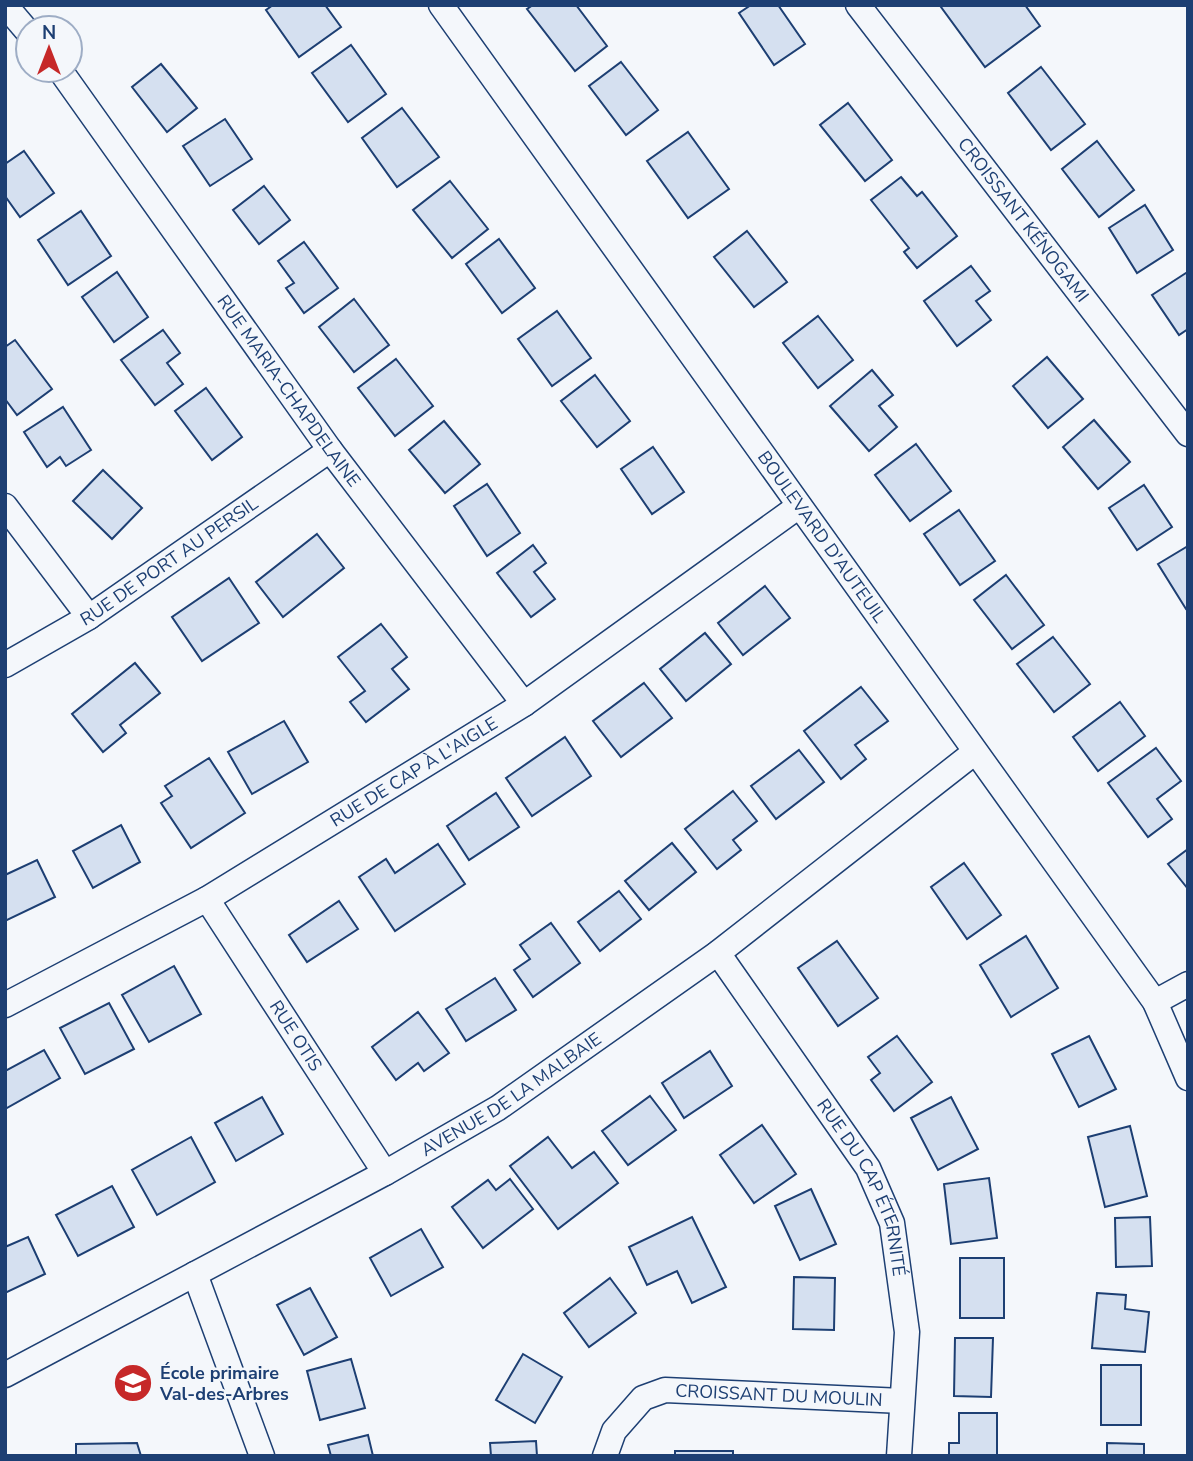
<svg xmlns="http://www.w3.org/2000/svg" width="1193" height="1461" font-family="'Nunito Sans',sans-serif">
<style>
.building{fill:#d5e0f0;stroke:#1d3f73;stroke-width:2}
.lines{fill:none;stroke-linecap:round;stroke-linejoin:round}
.street-casing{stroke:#1d3f73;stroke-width:27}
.street{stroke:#f4f7fb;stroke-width:24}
.labels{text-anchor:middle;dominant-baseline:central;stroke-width:5;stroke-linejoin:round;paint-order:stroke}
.street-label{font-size:18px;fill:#1d3f73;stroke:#f4f7fb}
.poi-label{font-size:18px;font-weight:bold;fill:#1d3f73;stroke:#f4f7fb;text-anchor:start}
</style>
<rect width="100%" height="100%" fill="#f4f7fb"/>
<g class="building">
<path d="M273,5H325L341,27L299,57L266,10Z"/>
<path d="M533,5H576L607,46L575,71L527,9Z"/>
<path d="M751,5H778L805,44L774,65L739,13Z"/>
<path d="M944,5H1025L1040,26L985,67L941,7Z"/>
<path d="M351,45L386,94L348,122L312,73Z"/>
<path d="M621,62L658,110L626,135L589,86Z"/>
<path d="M161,64L197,108L167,132L132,87Z"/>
<path d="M1041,67L1085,124L1051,150L1008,93Z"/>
<path d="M848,103L892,160L865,181L820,125Z"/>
<path d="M402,108L439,157L397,187L362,138Z"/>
<path d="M225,119L252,159L210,186L183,146Z"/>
<path d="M688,132L729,189L688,218L647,161Z"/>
<path d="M1097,141L1134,190L1099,217L1062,169Z"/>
<path d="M24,151L54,193L20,217L5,196V164Z"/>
<path d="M901,177L917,196L922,192L957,236L917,268L904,252L909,248L871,200Z"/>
<path d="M450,181L488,229L452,258L413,210Z"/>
<path d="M264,186L290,220L259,244L233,210Z"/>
<path d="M1145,205L1173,250L1137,273L1109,228Z"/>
<path d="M81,211L111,256L68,285L38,240Z"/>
<path d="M747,231L787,282L754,307L714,257Z"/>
<path d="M499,239L535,288L502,313L466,264Z"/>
<path d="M304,242L338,288L304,313L286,288L294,283L278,261Z"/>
<path d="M971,266L990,291L976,301L991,320L957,346L924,301Z"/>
<path d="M117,272L148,317L114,342L82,297Z"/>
<path d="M1186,273L1188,275V329L1179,335L1152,295Z"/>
<path d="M354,299L389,345L354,372L319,327Z"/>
<path d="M557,311L591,358L552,386L518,339Z"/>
<path d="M818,316L853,360L818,388L783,343Z"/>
<path d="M163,330L180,353L167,363L183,384L155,405L121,360Z"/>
<path d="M15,340L52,389L17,415L5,399V347Z"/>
<path d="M1047,357L1083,399L1048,428L1013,386Z"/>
<path d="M396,359L433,406L395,436L358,388Z"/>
<path d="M872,370L893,395L879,406L897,427L869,451L830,406Z"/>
<path d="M595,375L630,421L597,447L561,401Z"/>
<path d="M206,388L242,437L212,460L175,411Z"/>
<path d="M63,407L91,450L66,466L60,457L47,467L24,432Z"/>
<path d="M1094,420L1130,462L1098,489L1063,447Z"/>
<path d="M444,421L480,464L445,493L409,450Z"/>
<path d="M916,444L951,491L910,521L875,475Z"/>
<path d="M653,447L684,492L652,514L621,469Z"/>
<path d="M103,470L142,508L112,539L73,501Z"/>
<path d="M487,484L520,533L487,556L454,506Z"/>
<path d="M1144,485L1172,527L1137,550L1109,508Z"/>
<path d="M959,510L995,561L960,585L924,534Z"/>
<path d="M317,534L344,568L283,617L256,582Z"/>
<path d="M533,545L546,563L534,572L555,599L531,617L497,573Z"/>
<path d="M1188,546V608L1186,609L1158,564Z"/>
<path d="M1006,575L1044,625L1012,649L974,600Z"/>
<path d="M229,578L259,623L202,661L172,617Z"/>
<path d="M765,586L790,618L743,655L718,623Z"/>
<path d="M381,624L407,657L392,669L409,689L366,722L350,702L365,691L338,657Z"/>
<path d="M705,633L731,664L686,701L660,669Z"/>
<path d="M1053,637L1090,684L1054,712L1017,664Z"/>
<path d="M135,663L160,693L120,725L126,733L103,752L72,714Z"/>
<path d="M644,683L672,718L621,757L593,721Z"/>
<path d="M861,687L888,721L855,745L866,759L841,779L804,731Z"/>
<path d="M1120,702L1145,736L1098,771L1073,737Z"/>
<path d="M284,721L308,762L252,794L228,752Z"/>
<path d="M565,737L591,776L532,816L506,778Z"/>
<path d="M1156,748L1181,781L1157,799L1172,819L1148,837L1108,783Z"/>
<path d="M799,750L824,782L776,819L751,786Z"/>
<path d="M209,758L245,813L191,848L161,803L172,796L165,786Z"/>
<path d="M733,791L757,821L733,840L741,850L717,869L685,829Z"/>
<path d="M496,793L519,827L469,860L447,826Z"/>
<path d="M121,825L140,862L93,888L73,851Z"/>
<path d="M672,843L696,872L649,910L625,881Z"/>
<path d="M438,844L465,884L395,931L359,877L386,859L395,873Z"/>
<path d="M1188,849V889L1168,864Z"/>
<path d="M37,860L55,897L5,921V875Z"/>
<path d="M964,863L1001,915L967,939L931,887Z"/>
<path d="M619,891L641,919L600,951L578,922Z"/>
<path d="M339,901L358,929L307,962L289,935Z"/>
<path d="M551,923L580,963L533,997L514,970L530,959L520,945Z"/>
<path d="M1026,936L1058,988L1011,1017L980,965Z"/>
<path d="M837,941L878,998L838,1026L798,968Z"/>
<path d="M174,966L201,1014L149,1042L122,995Z"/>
<path d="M495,978L516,1010L466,1041L446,1009Z"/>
<path d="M109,1003L134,1049L85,1074L60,1028Z"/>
<path d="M418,1012L449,1053L424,1071L418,1063L396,1080L372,1047Z"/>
<path d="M897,1036L932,1082L894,1111L871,1080L880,1073L868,1057Z"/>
<path d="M1089,1036L1116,1089L1079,1107L1052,1054Z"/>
<path d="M44,1050L60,1078L5,1109V1071Z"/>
<path d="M710,1051L732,1086L684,1118L662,1083Z"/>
<path d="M650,1096L676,1130L628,1165L602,1131Z"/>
<path d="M262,1097L283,1134L236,1161L215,1123Z"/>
<path d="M951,1097L978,1149L938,1170L911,1118Z"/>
<path d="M762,1125L796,1174L754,1203L720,1155Z"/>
<path d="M1130,1126L1147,1196L1105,1207L1088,1137Z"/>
<path d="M191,1137L215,1182L157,1215L132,1170Z"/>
<path d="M548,1137L572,1168L594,1152L618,1183L558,1229L510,1166Z"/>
<path d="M989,1178L997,1238L951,1244L944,1184Z"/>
<path d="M510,1179L533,1209L483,1248L452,1207L488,1180L496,1190Z"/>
<path d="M112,1186L134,1227L78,1256L56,1215Z"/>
<path d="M811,1189L836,1244L800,1260L775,1206Z"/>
<path d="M692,1217L726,1287L692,1303L677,1271L647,1285L629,1247Z"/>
<path d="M1150,1217L1152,1266L1116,1267L1115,1218Z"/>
<path d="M421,1229L443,1267L391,1296L370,1258Z"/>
<path d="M28,1237L45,1274L5,1293V1247Z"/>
<rect x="960" y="1258" width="44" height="60"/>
<path d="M794,1277L835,1278L834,1330L793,1329Z"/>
<path d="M610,1278L636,1313L589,1347L564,1313Z"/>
<path d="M310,1288L337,1337L304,1355L277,1305Z"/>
<path d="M1097,1293L1126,1295L1125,1309L1149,1312L1145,1352L1092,1348Z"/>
<path d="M955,1338H993L991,1397L954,1396Z"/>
<path d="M523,1354L562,1377L535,1423L496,1400Z"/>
<path d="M351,1359L365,1408L320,1420L307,1371Z"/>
<rect x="1101" y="1365" width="40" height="60"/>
<path d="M959,1413H997V1456H949V1443H959Z"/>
<path d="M368,1435L373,1456H331L328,1445Z"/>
<path d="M536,1441L537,1456H491L490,1443Z"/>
<path d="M137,1443L141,1456H76V1444Z"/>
<path d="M1107,1443L1144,1444V1456H1107Z"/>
<rect x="675" y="1451" width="58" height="5"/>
</g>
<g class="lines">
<g class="street-casing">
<g id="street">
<path d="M5,5L28,32"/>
<path id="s1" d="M441,5L1155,1002L1188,1078"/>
<path id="s2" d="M858,5L1188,434"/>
<path id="s3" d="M60,70L330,450L524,704"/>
<path d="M5,506L89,617"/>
<path id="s4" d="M5,665L89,617L330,450"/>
<path id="s5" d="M207,899L385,1173"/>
<path id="s6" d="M718,953L868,1168L892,1223L907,1332L899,1456"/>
<path d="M1155,1002L1188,984"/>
<path id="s7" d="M5,1005L207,899L524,704L799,506"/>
<path d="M195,1274L262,1456"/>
<path id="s8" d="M5,1375L385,1173L498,1108L718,953L975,752"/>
<path id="s9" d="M605,1456L614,1431L643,1398L665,1390L902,1401"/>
</g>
</g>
<use href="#street" class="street"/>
</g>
<defs>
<g id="school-disc" transform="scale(2.0125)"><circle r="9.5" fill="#c62828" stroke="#f4f7fb"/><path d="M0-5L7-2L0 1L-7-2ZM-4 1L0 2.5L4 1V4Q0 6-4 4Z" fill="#fff"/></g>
</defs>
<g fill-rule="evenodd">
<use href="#school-disc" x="133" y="1383"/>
</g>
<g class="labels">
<g class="street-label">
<text stroke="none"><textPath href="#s2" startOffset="271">CROISSANT KÉNOGAMI</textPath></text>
<text stroke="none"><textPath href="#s3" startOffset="394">RUE MARIA-CHAPDELAINE</textPath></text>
<text stroke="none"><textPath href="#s1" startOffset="654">BOULEVARD D'AUTEUIL</textPath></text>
<text stroke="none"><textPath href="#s4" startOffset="194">RUE DE PORT AU PERSIL</textPath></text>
<text stroke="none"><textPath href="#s7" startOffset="471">RUE DE CAP À L'AIGLE</textPath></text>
<text stroke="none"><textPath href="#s5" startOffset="163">RUE OTIS</textPath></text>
<text stroke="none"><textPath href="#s8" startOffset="579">AVENUE DE LA MALBAIE</textPath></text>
<text stroke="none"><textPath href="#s6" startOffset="278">RUE DU CAP ÉTERNITÉ</textPath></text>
<text stroke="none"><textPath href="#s9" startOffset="208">CROISSANT DU MOULIN</textPath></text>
</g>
<g class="poi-label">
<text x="160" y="1373">École primaire<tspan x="160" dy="21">Val-des-Arbres</tspan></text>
</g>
</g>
<rect width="1193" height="1461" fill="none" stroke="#1d3f73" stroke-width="14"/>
<g transform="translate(49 49)"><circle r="33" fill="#f4f7fb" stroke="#9eadc5" stroke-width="2"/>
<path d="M0-5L12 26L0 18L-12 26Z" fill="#c62828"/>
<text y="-10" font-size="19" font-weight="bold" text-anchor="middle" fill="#1d3f73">N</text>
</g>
</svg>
